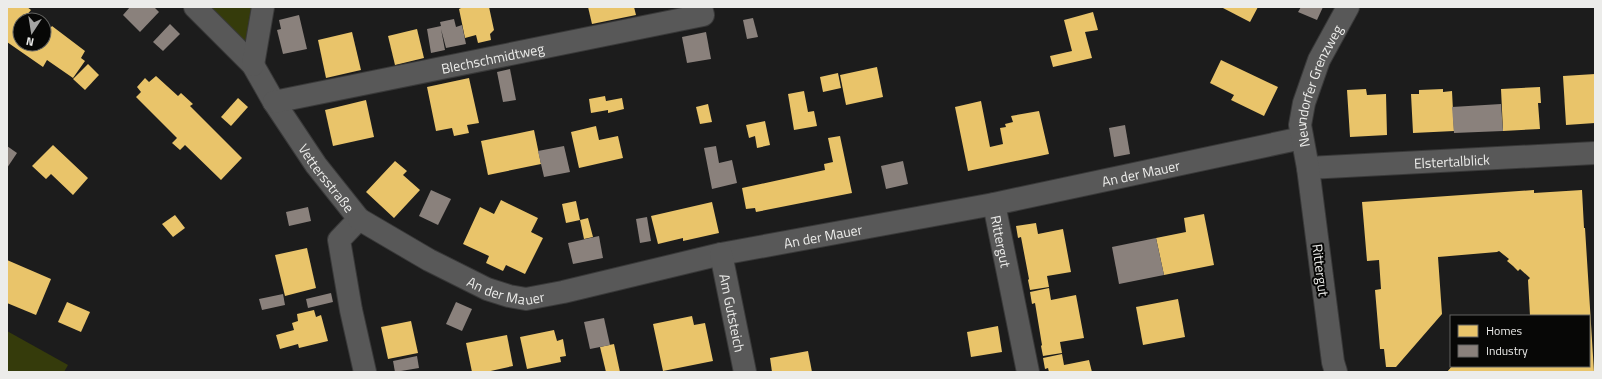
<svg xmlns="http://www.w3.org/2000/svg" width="1602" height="379" font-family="'Titillium Web',sans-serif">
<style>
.green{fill:#353b0b}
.homes{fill:#e9c46a}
.industry{fill:#8a817c}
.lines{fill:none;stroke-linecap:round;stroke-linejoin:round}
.street-casing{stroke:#393939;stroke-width:24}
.street{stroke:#585858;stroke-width:22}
.labels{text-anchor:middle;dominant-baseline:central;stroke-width:4;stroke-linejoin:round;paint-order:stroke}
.street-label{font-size:14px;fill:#ececea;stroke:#070706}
</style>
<rect width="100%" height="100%" fill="#1c1c1c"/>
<g class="green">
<path d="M214,7H256L250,38L245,40L238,41L212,9Z"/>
<path d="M7,331L68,365L64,372H7Z"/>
</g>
<g class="homes">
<path d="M7,7H27L31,10L25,17L30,20H20V44H44V30L47,32L52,26L85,51L81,58L85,61L73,78L47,60L43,67L7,42Z"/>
<path d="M461,7H489L494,30L490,34L491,40L478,43L476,35L465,38L459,9L461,8Z"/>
<path d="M588,7H634L636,15L592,24Z"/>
<path d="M1221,7H1258L1250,22Z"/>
<path d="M1093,12L1098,30L1085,32L1092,58L1053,67L1050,56L1072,51L1064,20Z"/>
<path d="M417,29L424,58L395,65L388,36Z"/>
<path d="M352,32L361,70L326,78L318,40Z"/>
<path d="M1221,60L1278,87L1264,116L1231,100L1234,95L1210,83Z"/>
<path d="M88,64L99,75L85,90L73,79Z"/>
<path d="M877,67L883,97L846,105L840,75Z"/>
<path d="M838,73L841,88L823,92L820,77Z"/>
<path d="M1595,74V123L1566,125L1563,76Z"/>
<path d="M156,76L178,96L181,93L193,104L190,106L242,158L221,180L185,145L180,150L172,143L177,138L136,97L141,92L137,87L145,78L149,82Z"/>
<path d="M469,78L479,123L467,125L469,133L454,136L452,128L436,131L427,87Z"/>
<path d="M1540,87L1541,103H1538L1540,129L1503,131L1501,89Z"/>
<path d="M1366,89L1367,95L1386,94L1387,135L1350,137L1347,90Z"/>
<path d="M1443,89V92L1452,91L1454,131L1413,133L1411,94H1419V90Z"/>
<path d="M804,91L808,112L814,111L817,126L794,130L788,94Z"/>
<path d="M605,96L606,101L622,98L624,109L608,113V110L591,113L589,99Z"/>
<path d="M238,98L248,107L231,126L221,117Z"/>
<path d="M366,100L374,137L333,146L325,110Z"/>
<path d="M981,101L990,147L1003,144L1000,128L1006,127L1005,124L1013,122L1011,116L1039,111L1049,154L968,171L955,107Z"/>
<path d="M708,104L712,122L700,124L696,107Z"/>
<path d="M765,121L770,145L757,148L755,136L749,138L746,125Z"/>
<path d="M596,126L599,140L618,136L623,158L579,168L571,132Z"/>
<path d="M534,130L541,164L488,175L481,141Z"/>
<path d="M840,136L852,193L756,212L755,208L746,209L742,188L825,170L824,164L833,162L828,138Z"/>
<path d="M53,145L88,178L73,195L51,174L46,179L32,166Z"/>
<path d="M395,161L407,171L403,175L420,190L394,218L366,192Z"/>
<path d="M1534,190V193L1582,190L1584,228H1585L1594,372H1447L1452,366H1589V316H1530L1528,280L1530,278L1520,269L1518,271L1513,266L1507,261L1509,259L1499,251L1497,252L1438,257L1442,314L1396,367H1386L1384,349H1380L1375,290L1381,289L1379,260L1367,261L1362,202Z"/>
<path d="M501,200L538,218L531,232L543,238L525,274L506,265L503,271L486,263L489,256L463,244L480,207L494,214Z"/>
<path d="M576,201L580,220L588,218L593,237L584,239L580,220L566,223L562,204Z"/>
<path d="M712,202L719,233L683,241V238L658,244L651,216Z"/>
<path d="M1204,214L1214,265L1164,275L1156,238L1186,232L1184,218Z"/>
<path d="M175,215L185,228L173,237L162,224Z"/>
<path d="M1036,223L1038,234L1063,229L1071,272L1047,276L1049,287L1030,290L1028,280L1029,279L1021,237L1018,238L1016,226Z"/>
<path d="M307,248L316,288L285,296L275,255Z"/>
<path d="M7,260L51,279L36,315L7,303Z"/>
<path d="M1049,288L1051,300L1076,295L1084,338L1060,342L1062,353L1043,356L1041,346L1042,345L1035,303L1032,304L1030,292Z"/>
<path d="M1178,299L1185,337L1143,345L1136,307Z"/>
<path d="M67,302L90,312L81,332L58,322Z"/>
<path d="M314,310L316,317L321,315L328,341L299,348L298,344L280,349L276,335L294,330L292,323L298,321L297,314Z"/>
<path d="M692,316L694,325L705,323L713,361L663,371L653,324Z"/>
<path d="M411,321L418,353L388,359L381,327Z"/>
<path d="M998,326L1002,352L971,357L967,332Z"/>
<path d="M554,330L557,341L563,339L566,356L560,357L561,362L527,369L520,337Z"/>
<path d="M507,335L513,366L486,372H472L466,343Z"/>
<path d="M614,344L620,372H606L600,347Z"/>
<path d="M808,351L812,372H772L770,358Z"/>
<path d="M1062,354L1064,365L1089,360L1092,372H1049L1048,368L1045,369L1043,358Z"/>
</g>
<g class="industry">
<path d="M130,7H154L159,12L140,32L123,15Z"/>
<path d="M1301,7H1323L1317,20L1298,12Z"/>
<path d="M299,15L307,49L283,54L277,30L281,29L279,20Z"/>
<path d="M753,18L758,37L747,39L743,20Z"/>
<path d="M454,19L456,27L462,25L466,44L446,48L441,29L445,50L431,53L427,29L441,26L440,22Z"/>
<path d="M170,24L180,34L163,51L153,42Z"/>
<path d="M706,32L711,59L687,63L682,37Z"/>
<path d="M510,69L516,100L503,102L497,72Z"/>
<path d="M1501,104L1503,131L1454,133L1452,107Z"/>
<path d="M1125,125L1130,154L1114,157L1109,128Z"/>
<path d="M7,146L17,153L7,168Z"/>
<path d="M564,146L570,172L544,177L538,151Z"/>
<path d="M716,146L719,163L732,160L737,183L712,189L704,148Z"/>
<path d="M903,161L908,184L886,189L881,166Z"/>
<path d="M431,190L451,199L438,225L419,216Z"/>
<path d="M308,207L311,221L289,226L286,212Z"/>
<path d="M647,217L651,241L640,243L636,219Z"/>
<path d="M599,236L603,258L573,264L568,243Z"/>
<path d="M1156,238L1164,275L1119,284L1112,247Z"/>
<path d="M331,293L333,302L308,308L306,299Z"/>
<path d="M283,294L285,305L262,310L259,299Z"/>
<path d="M456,302L472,309L462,331L446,324Z"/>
<path d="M604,318L610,345L590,349L584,322Z"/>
<path d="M417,356L419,368L395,372L393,361Z"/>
</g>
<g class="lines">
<g class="street-casing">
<g id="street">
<path id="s1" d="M195,7L253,65L274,102L316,165L359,219L339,240L351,310L365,372"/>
<path d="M253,65L263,7"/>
<path id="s2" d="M274,102L703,15L701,7"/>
<path id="s3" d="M1308,168L1595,153"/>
<path id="s4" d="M994,204L1028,372"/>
<path id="s5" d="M359,219L429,260L487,289L509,296L526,299L563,292L721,254L994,204L1302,138"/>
<path id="s6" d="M721,254L745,372"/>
<path id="s7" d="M1336,372L1333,362L1308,168L1300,125L1304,103L1319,60L1348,7"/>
</g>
</g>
<use href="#street" class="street"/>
</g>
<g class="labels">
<g class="street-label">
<text stroke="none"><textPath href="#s2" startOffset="223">Blechschmidtweg</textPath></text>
<text stroke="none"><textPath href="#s7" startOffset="292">Neundorfer Grenzweg</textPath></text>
<text stroke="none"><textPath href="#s3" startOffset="144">Elstertalblick</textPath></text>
<text stroke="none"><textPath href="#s5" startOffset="814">An der Mauer</textPath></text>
<text stroke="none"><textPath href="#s1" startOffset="217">Vettersstraße</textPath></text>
<text stroke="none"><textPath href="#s5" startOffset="490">An der Mauer</textPath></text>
<text stroke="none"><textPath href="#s4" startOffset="38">Rittergut</textPath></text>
<text transform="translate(1321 270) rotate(83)">Rittergut</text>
<text stroke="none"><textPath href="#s5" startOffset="165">An der Mauer</textPath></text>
<text stroke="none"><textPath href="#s6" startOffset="60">Am Gutsteich</textPath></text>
</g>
</g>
<rect width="1602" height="379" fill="none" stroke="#ececea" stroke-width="16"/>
<rect x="1450" y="315" width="140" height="52" fill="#070706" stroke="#636361"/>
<rect x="1458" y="325" width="20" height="12" fill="#e9c46a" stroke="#636361"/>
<text x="1486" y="335" font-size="12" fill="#ececea">Homes</text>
<rect x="1458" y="345" width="20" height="12" fill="#8a817c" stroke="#636361"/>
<text x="1486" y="355" font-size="12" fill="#ececea">Industry</text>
<g transform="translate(32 32) rotate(192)"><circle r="19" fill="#070706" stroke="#636361"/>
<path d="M0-3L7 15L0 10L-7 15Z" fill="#a3a3a2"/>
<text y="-6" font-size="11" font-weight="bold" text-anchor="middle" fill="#ececea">N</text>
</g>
</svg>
